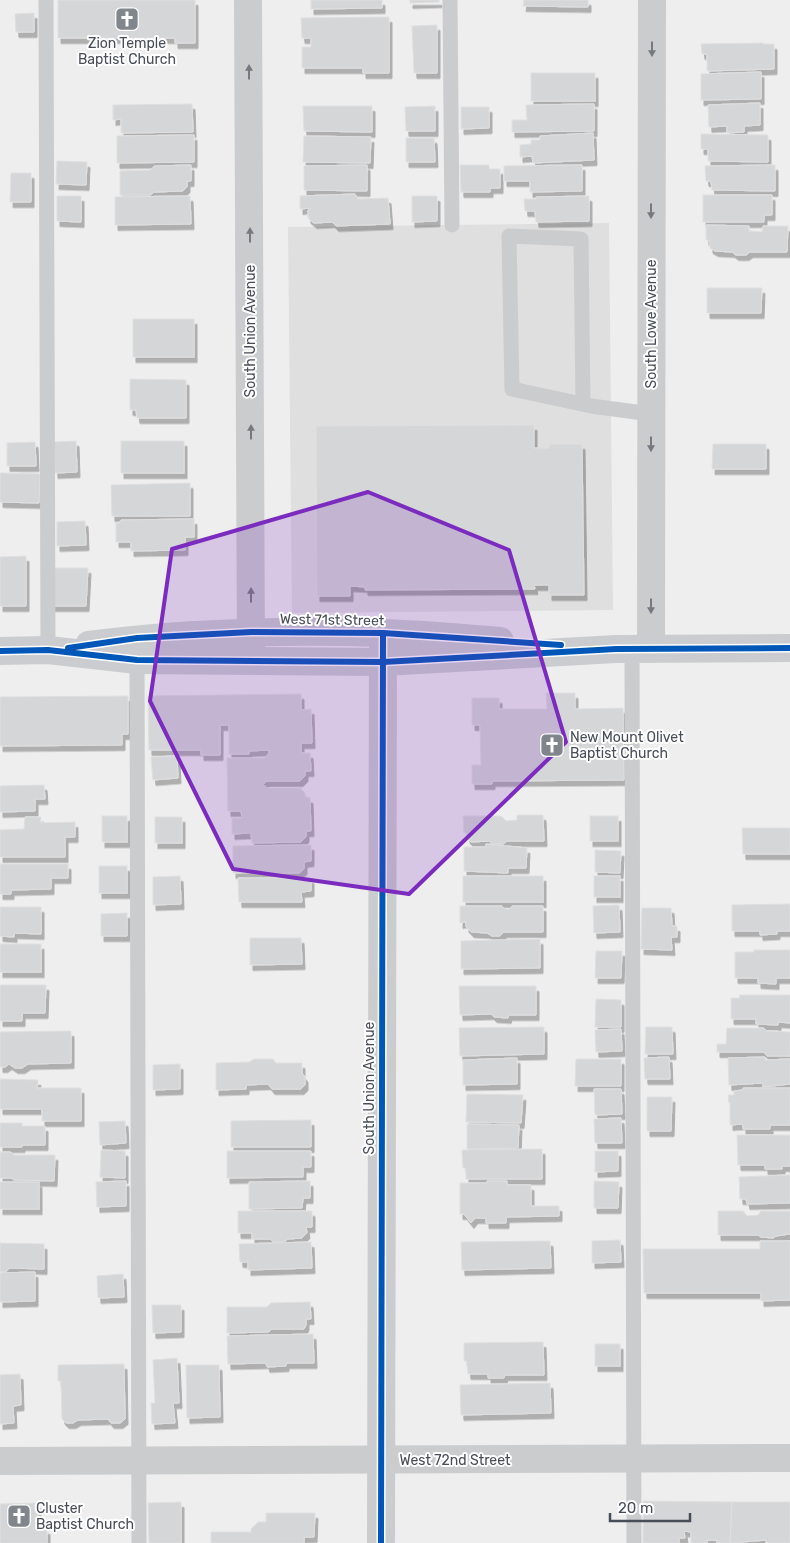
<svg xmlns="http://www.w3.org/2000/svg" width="790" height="1543" font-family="Rubik,sans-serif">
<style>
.education{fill:#e0dfdf}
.building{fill:#d5d6d8;stroke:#dfdfe0;filter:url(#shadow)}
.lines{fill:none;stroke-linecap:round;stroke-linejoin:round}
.lane{stroke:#caccce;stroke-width:15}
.street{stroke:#caccce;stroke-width:28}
.secondary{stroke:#cacccf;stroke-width:28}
.cycleway-casing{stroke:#fff;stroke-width:9}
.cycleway{stroke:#0057b8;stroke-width:6}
.oneway{fill:#757a81}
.marked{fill:#7b2cbf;fill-opacity:0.2;stroke:#7b2cbf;stroke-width:4;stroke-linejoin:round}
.labels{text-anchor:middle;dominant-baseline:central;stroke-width:4;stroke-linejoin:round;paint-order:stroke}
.poi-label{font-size:14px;fill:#474e58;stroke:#fff;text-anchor:start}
.street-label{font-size:14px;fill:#474e58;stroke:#fff}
</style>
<defs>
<filter id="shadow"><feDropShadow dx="3" dy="5.5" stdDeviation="0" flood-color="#0004"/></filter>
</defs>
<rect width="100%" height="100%" fill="#eee"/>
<path class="education" d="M609,223L613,610L292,613L288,227Z"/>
<g class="building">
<path d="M58,0H195V43H175V38H58Z"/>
<path d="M311,0H382V8L311,9Z"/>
<path d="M410,0H439V2L410,3Z"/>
<path d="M524,0H588V7L523,6Z"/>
<path d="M34,13V32H16L15,14Z"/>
<path d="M389,17V73H363V68H302V47H311V38H302L301,18Z"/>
<path d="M437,25V73H414L412,26Z"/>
<path d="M763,43V44H774V69L707,71V54H702L701,44Z"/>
<path d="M761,72V99L701,100V74Z"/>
<rect x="531" y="73" width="64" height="28"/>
<path d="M760,103V125L744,126V132L727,133V126L709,127L708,105Z"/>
<path d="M192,104L193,132L121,133V119L113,120V105Z"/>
<path d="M594,104V131L512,132V120H527L526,105Z"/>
<path d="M303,106H372V132L304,131Z"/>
<path d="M435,106V131H406L405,107Z"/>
<path d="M461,107H489V128L461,129Z"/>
<path d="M593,133L594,160L533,163L532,156L520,157V145L531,144V140H540V136Z"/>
<path d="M701,134L768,135V162L708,161V149H701Z"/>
<path d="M194,135V162L117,163V136Z"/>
<path d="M304,136L371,137L370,163L303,162Z"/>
<path d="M406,138H434L435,162H406Z"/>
<path d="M57,161L87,162L86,185L56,184Z"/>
<path d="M191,165V181H187V187L183,191L154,192L151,195H120V171L150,170L155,166Z"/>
<path d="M367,165V191L304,190V166Z"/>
<path d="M460,165H489V169H500V188H490V192H461Z"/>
<path d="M582,165V191L530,192V181H504V166Z"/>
<path d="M775,165V191L712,190L711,181H706L705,166Z"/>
<path d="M11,173H31V202H10Z"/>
<path d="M355,194L358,199L388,198L390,224L336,226L332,222L314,223L308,218V210L311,208L300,209V196Z"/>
<path d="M703,195H772V215H764V222H703Z"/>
<path d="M57,196H81V222L57,221Z"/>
<path d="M190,196L191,224L115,225V197Z"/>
<path d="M412,196H437V221L412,222Z"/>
<path d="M589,196V221L536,222L535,211H525L524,199H536V197Z"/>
<path d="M706,225L749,226V231L762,232L763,226H788L787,252H750L746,255H736L732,252L715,251L710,248V240H706Z"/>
<path d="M707,288H762L761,313H707Z"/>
<rect x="133" y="319" width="61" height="38"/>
<path d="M130,379L186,380V418H137L136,410H130Z"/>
<path d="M534,425V448H549V444H582L584,595H549V585H534L535,589L365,590V587L350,586V596H317L316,426Z"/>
<path d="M76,441L77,472L55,473L54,442Z"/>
<rect x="121" y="441" width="63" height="32"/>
<path d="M35,442L36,466H7V443Z"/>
<path d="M713,444H766V469H712Z"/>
<path d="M0,473L40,474L39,503L0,502Z"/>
<path d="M190,483V516H112L111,485Z"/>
<path d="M194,519V537H185V550L131,551V542H116V523H119L121,520Z"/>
<path d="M85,521L86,545L57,546V522Z"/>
<path d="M26,556V606H0V557Z"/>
<path d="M53,568H88L86,606H52Z"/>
<path d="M546,693H575V709L623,708L624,780L492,781V784H472V765H481L480,725H472V698H499V709H547Z"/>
<path d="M301,694V710L311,709L312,743H301V753H310L311,771H305V776L300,781H267L263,784L267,788H300L305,793V797L310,798L311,831H306V837L301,842L252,843L251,833L232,834V818H242L241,811H228L227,758H265L269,753V750L249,751V754H229V725H220V755H201V750H149L148,696Z"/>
<path d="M128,696V734H122V745L0,746V697Z"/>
<path d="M177,756L178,778L153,780L151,757Z"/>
<path d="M44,785L45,799H35V811L0,812V786Z"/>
<path d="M517,815H543L544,841H507L503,844H492L490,841L471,842L467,838V833H464L463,816H501L506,821L517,820Z"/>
<rect x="102" y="816" width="25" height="26"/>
<rect x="590" y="816" width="28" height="25"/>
<path d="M25,817H41L40,823L75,822V837H65V857H0V830L24,829Z"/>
<rect x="155" y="817" width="27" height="26"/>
<path d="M742,828H790V854H743Z"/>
<path d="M486,844L527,848L526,868H508V873L464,871V847H486Z"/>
<path d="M311,845V861L304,862V869L299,873H284L282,875H270L268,872L233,873V846Z"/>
<path d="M595,850L621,851L620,873L595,872Z"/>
<path d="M0,864H68V878H51V889L11,890V894H0Z"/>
<rect x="99" y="866" width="28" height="27"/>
<path d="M180,876L181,904L153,905V877Z"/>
<rect x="463" y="876" width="80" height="26"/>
<rect x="594" y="876" width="26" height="21"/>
<path d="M238,878H311V891L301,892L302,902H239Z"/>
<path d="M790,904V931H777V934L760,935V931H732V905Z"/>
<path d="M619,905L620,932L594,933L593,906Z"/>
<path d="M460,906H502L505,909H509L513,906H543V932H504L500,936H492L487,933L471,932L466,927V922L460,923Z"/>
<path d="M0,907H41V934L14,933V937L0,936Z"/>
<path d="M642,908H671L672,926H677V937H671L672,950L641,949Z"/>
<path d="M127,913V936H101V914Z"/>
<path d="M250,938H301L302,964L250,965Z"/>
<path d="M540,939V968L461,969V941Z"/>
<rect x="0" y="944" width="41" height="28"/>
<path d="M754,950H790V978H776V984L758,983V978H735V952H754Z"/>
<path d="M596,951H622L621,978H595Z"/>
<path d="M0,985H46L45,1013H22V1021H0Z"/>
<path d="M459,986H536V1015H509L508,1018L494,1017L491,1014L460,1015Z"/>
<path d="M739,995H790V1023L778,1022V1025L756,1024V1019H731V998H740Z"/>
<path d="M596,999L621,1000V1027H595Z"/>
<path d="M544,1027V1054L460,1056L459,1028Z"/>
<path d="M646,1027H672L673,1054H645Z"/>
<path d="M727,1028H763L767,1031L790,1032V1056H767L764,1052H717V1044H726Z"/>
<path d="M621,1029L622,1051L596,1052L595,1030Z"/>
<path d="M71,1031V1063L28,1064L22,1068H15L9,1064L5,1067H0V1032Z"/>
<path d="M669,1057L670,1079H645L644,1058Z"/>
<path d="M765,1057V1060L790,1059V1084L763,1087V1083L729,1085L728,1058Z"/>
<path d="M517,1058V1084L463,1085V1060Z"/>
<path d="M254,1059H273L276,1063H302V1073L305,1077V1085L301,1089H272L268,1084L246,1085V1089L216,1090V1063L249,1062Z"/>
<path d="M576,1059H621V1086H575Z"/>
<path d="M180,1064V1089L153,1090V1065Z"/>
<path d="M0,1079L38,1080L37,1088H81V1121H42V1109H0Z"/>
<path d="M743,1088H790V1125H770V1129H743V1124L730,1125V1103H729L728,1095H734V1091L743,1090Z"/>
<path d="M594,1089H621L622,1114L595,1115Z"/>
<path d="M467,1094L523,1095L521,1123L466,1122Z"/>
<path d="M647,1097H672L671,1131H647Z"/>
<path d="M621,1118L622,1143H595L594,1119Z"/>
<path d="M311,1120V1147H231V1121Z"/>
<path d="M125,1121L126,1143L100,1145L99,1122Z"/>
<path d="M0,1123H22V1126H45V1145H22V1147H0Z"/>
<path d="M467,1124L519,1125L518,1148L467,1149Z"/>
<path d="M737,1135H790V1166H782V1169H765V1165H738Z"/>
<path d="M542,1149V1179H466V1168H463L462,1150Z"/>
<path d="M101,1150L125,1151V1178L100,1177Z"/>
<path d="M227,1151H311V1167H303V1177L227,1178Z"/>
<path d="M595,1151H618V1171L595,1172Z"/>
<path d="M0,1152H10L14,1155H55L54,1181L14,1180L11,1178H0Z"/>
<path d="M790,1175V1203L747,1204L746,1199H740L739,1177Z"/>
<path d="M126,1181V1206L97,1207L96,1182Z"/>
<path d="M310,1181V1198H303L302,1208L249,1209V1182Z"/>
<path d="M487,1181H507V1185H531V1206H559V1216L506,1217V1223H486V1218H475L471,1223L464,1214H460V1183H487Z"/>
<path d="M594,1181L619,1182L618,1208H594Z"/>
<rect x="0" y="1182" width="39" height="27"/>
<path d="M238,1211H312V1227H306L307,1233L302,1238L288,1239L284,1242H273L270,1239H252V1233H238Z"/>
<path d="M718,1211H743L747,1216L758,1215L761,1211H790V1234L776,1236L773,1238L761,1237L758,1235H718Z"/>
<path d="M620,1240L621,1262L592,1263V1241Z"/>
<path d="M550,1241L551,1268L462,1270L461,1242Z"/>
<path d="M760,1241H790V1300L761,1301V1293H644L643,1249H760Z"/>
<path d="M311,1242L312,1268L248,1270V1262H240L239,1244Z"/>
<path d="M0,1243L44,1244V1269L9,1268L6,1272H0Z"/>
<path d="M35,1272V1301L0,1302V1273Z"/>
<path d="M123,1274L124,1297L98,1298L97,1276Z"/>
<path d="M310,1302L311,1319H306V1325L304,1329H272L268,1332L227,1333V1307H267L271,1303Z"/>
<path d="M152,1305H181V1332L153,1333Z"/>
<path d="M313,1334L314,1363H286V1366L267,1367L266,1363L228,1364L227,1336Z"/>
<path d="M543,1342L544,1375H505L504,1378H488V1374H468L467,1361H464V1343Z"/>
<rect x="595" y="1344" width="25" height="22"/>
<path d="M177,1358L179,1403H173L175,1423L152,1424L151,1403H155L153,1360Z"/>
<path d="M124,1364L125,1419L120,1423H111L108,1419L78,1420L73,1423H66L62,1419L61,1381H58V1365Z"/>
<path d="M186,1365H219L220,1417L187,1418Z"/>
<path d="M20,1374L21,1405L13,1406L14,1423L0,1424V1375Z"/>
<path d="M550,1383L551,1413L461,1415L460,1385Z"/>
<path d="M643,1501L732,1502L730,1543H717V1540H707V1543H691V1532L684,1531L685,1538H679V1543H643Z"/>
<path d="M181,1502V1543H149L148,1503Z"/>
<path d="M732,1502H790V1543H766V1540L730,1543Z"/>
<path d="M38,1503V1529H47V1543H0V1504Z"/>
<path d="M266,1513H315L314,1537H304V1543H211V1532H251V1529L258,1522H266Z"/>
</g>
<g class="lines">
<g class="lane">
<path d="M46,0L48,650"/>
<path d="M450,0L452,225"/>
<path d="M583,404L581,239L509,236L512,389L591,406L651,414"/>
<path d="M632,649L634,1543"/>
<path d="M137,655L139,1543"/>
</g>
<g class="street">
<path d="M248,0L251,657"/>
<path d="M651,649L652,0"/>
<path d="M0,1461L790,1458"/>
<path d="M381,1543L383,633"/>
</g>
<g class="secondary">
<path d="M89,645C186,632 284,630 382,633C421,634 461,638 500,641"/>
<path d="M0,651L48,650L137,660L383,662L616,649L790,648"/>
</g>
<g class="cycleway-casing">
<g id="cycleway">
<path d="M68,648L137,638L251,632L383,633L561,645"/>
<path d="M0,651L48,650L137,660L383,662L616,649L790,648"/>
<path d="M381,1543L383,633"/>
</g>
</g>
<use href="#cycleway" class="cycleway"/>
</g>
<defs><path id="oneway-solid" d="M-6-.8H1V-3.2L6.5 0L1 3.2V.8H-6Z" transform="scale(1.25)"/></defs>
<g class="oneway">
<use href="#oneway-solid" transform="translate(652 49) rotate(90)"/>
<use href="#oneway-solid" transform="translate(249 72) rotate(-90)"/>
<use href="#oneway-solid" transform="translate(651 211) rotate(90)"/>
<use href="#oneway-solid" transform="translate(250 235) rotate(-90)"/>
<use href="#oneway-solid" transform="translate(251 432) rotate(-90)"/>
<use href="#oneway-solid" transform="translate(651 444) rotate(90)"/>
<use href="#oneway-solid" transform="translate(251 595) rotate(-90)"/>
<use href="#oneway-solid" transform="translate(651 606) rotate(90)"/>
</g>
<path class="marked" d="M368,492L509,550L566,742L409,894L233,869L150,701L172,549Z"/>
<defs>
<g id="church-square" transform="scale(1.25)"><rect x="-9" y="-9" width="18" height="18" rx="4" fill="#81868c" stroke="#fff"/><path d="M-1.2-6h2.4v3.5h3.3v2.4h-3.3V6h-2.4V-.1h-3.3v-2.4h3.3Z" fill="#fff"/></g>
</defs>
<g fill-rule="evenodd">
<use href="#church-square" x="127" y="19"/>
<use href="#church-square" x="552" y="745"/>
<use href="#church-square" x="19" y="1516"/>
</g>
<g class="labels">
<g class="poi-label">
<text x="127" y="43" text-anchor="middle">Zion Temple<tspan x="127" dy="16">Baptist Church</tspan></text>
<text x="570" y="737">New Mount Olivet<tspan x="570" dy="16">Baptist Church</tspan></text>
<text x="36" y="1508">Cluster<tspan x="36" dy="16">Baptist Church</tspan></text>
</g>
<g class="street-label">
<text transform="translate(651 324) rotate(-90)">South Lowe Avenue</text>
<text transform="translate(250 331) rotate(-90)">South Union Avenue</text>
<text transform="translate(332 620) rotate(1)">West 71st Street</text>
<text transform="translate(369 1088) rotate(-90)">South Union Avenue</text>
<text x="455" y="1460">West 72nd Street</text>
</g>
</g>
<path d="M610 1513v8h80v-8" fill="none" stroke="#474e58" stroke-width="2.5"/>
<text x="618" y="1513" font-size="15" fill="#474e58" stroke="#ffffff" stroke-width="4" paint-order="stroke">20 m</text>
</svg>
